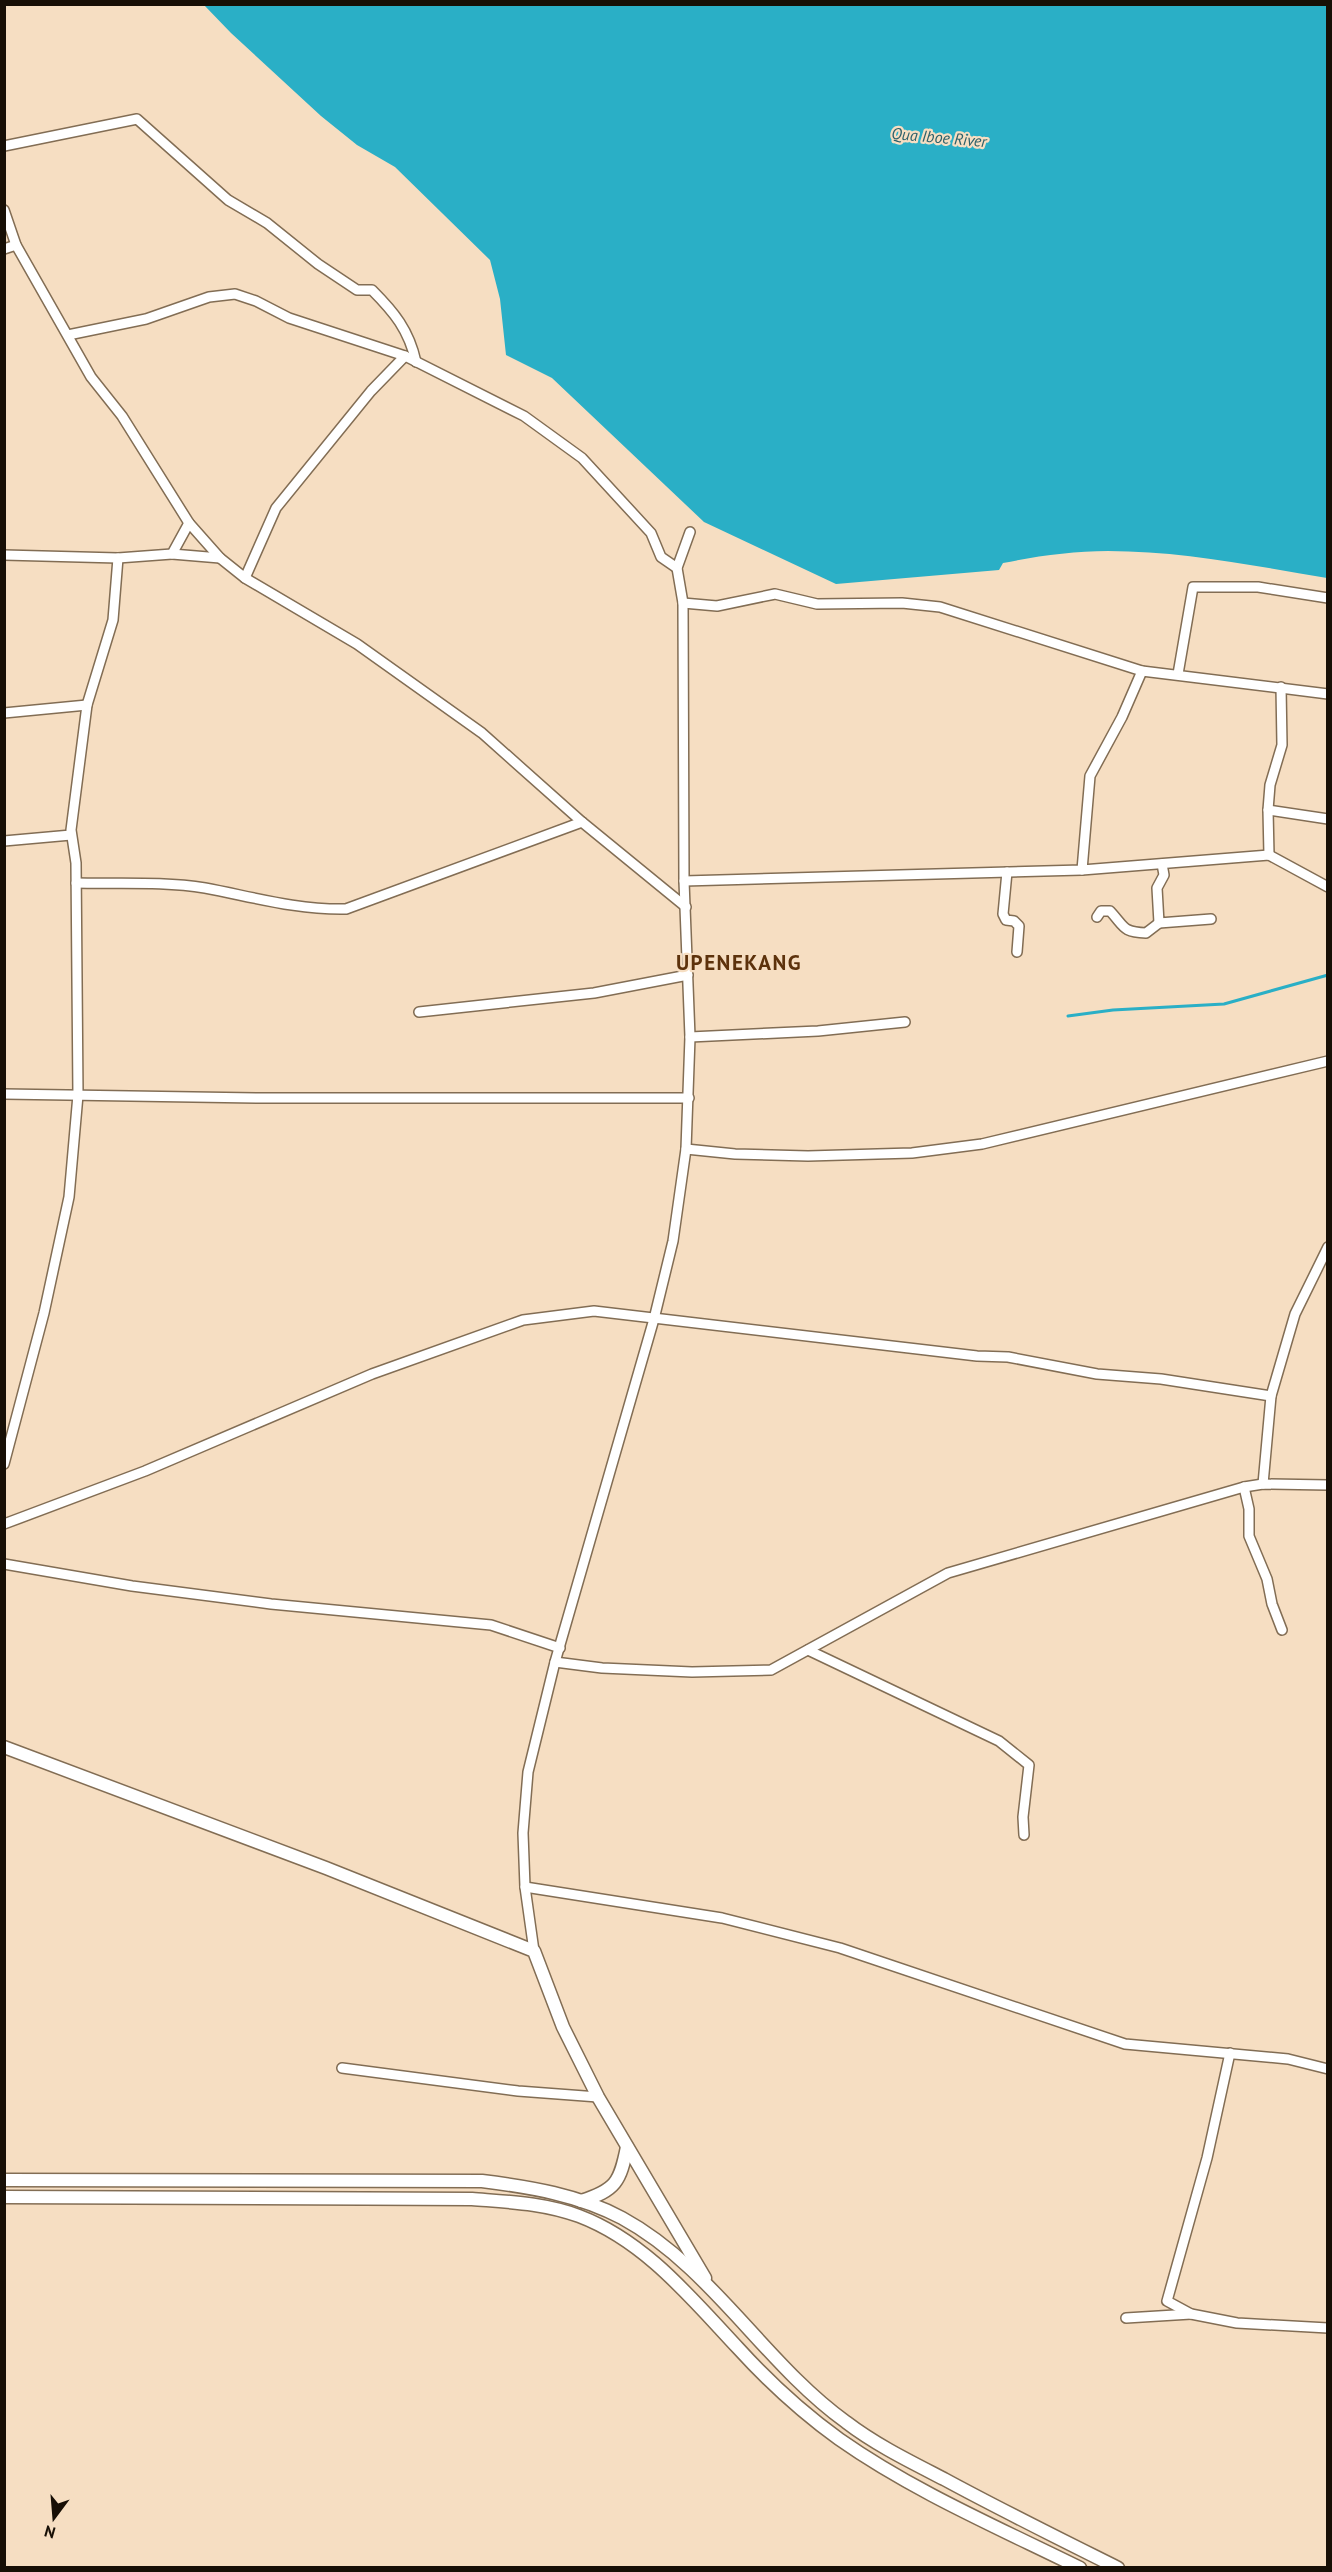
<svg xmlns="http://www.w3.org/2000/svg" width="1332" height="2572" font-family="'PT Sans',sans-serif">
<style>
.water{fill:#2aafc6}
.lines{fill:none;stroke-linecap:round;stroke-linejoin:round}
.stream{stroke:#2aafc6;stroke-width:3}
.street-casing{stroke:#826d54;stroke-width:12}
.secondary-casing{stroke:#826d54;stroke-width:15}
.street{stroke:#fff;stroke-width:9}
.secondary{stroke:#fff;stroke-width:12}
.labels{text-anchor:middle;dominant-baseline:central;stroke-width:4.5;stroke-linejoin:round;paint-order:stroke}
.water-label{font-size:16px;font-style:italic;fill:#2d606a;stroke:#f6dec2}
.district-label{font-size:21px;font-weight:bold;letter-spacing:1.5px;fill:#5d320c;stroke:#f6dec2}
</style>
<rect width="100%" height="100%" fill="#f6dec2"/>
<path class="water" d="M204,5H1327V578C1256,566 1181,551 1108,551C1073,551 1038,556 1003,563L999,570L836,584L704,522L552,378L506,355L500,299L490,260L395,167L357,145L321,116L231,33Z"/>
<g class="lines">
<path class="stream" d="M1068,1016L1113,1010L1224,1004L1328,975"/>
<g class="street-casing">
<g id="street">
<path d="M4,146L137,119L228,200L267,223L318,264L357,290H372C394,312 409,330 416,362"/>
<path d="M4,210L16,245L91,377L122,416L189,523L220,558L245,578L357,644L482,733L582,822L686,907"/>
<path d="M4,249L16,245"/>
<path d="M68,335L146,319L209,297L235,294L256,301L289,318L405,356L524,416L582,458L651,533L661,557L677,568"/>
<path d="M172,554L220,558"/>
<path d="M4,555L118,558L172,554L189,523"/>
<path d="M245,578L276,508L371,391L405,356"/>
<path d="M683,603L717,606L775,594L817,604L902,603L940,607L1142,671L1328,694"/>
<path d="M1178,674L1193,587H1258L1328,598"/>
<path d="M4,713L87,705"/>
<path d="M1268,810L1328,819"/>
<path d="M4,841L71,835"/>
<path d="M1269,855L1268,810L1270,785L1282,745L1281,687"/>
<path d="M1162,864L1164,875L1157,888L1159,923L1211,919"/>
<path d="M1082,870L1090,776L1122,717L1142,671"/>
<path d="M1007,872L1003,914L1006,920L1014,921L1019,926L1017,952"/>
<path d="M684,881L1082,870L1269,855L1328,887"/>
<path d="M76,883C118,884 164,881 205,888C253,897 297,910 346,909L582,822"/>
<path d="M1097,917L1101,911H1110C1125,927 1122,932 1146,933L1159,923"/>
<path d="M419,1012L594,993L688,975"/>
<path d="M690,1037L818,1031L905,1022"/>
<path d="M4,1094L262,1098H689"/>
<path d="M686,1149L735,1154L808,1156L912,1153L982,1144L1328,1061"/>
<path d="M4,1464L44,1313L69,1197L78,1095L76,863L71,830L87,705L113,620L118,558"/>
<path d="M1263,1484L1271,1396L1295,1314L1328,1247"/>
<path d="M1244,1487L1249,1509V1536L1267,1579L1272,1604L1282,1630"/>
<path d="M4,1524L145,1471L372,1374L523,1320L594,1311L977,1356L1008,1357L1097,1374L1161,1379L1271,1396"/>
<path d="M4,1564L132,1586L271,1604L491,1625L560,1648"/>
<path d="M808,1650L999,1741L1029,1765L1023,1817L1024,1835"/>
<path d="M555,1662L602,1668L692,1672L771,1670L948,1573L1244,1487L1263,1484L1328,1485"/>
<path d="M525,1887L722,1918L840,1948L1125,2044L1288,2059L1328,2069"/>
<path d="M534,1951L525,1887L523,1833L528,1772L555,1662L654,1319L673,1241L686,1149L690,1037L684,881L683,603L677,568L690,532"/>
<path d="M1230,2053L1207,2158L1167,2301L1191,2314L1237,2323L1328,2328"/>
<path d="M342,2068L518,2091L598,2097"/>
<path d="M1126,2318L1191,2314"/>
</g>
</g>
<g class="secondary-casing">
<g id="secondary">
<path d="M4,1747L326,1868L534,1951L563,2027L598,2097L705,2278"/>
<path d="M4,2180L482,2181C530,2187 579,2195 622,2218C712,2267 764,2363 846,2422C876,2445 911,2462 944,2479C1001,2510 1060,2539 1118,2568"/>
<path d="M4,2197L472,2199C509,2202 544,2203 579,2216C645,2241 691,2298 738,2348C768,2381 803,2413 839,2439C913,2491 999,2528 1080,2568"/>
<path d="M581,2201C616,2190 620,2182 627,2147"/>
</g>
</g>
<use href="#street" class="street"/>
<use href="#secondary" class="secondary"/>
</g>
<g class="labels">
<g class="water-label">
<text transform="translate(939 137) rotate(5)">Qua Iboe River</text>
</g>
<g class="district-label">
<text x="739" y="962">UPENEKANG</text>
</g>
</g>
<rect width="1332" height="2572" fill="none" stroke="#170f06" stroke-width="12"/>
<g transform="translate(54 2518) rotate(196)" stroke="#f6dec2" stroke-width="4.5" paint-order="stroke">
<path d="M0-4.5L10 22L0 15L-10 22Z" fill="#170f06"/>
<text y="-9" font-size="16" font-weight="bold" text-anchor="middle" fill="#170f06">N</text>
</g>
</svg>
